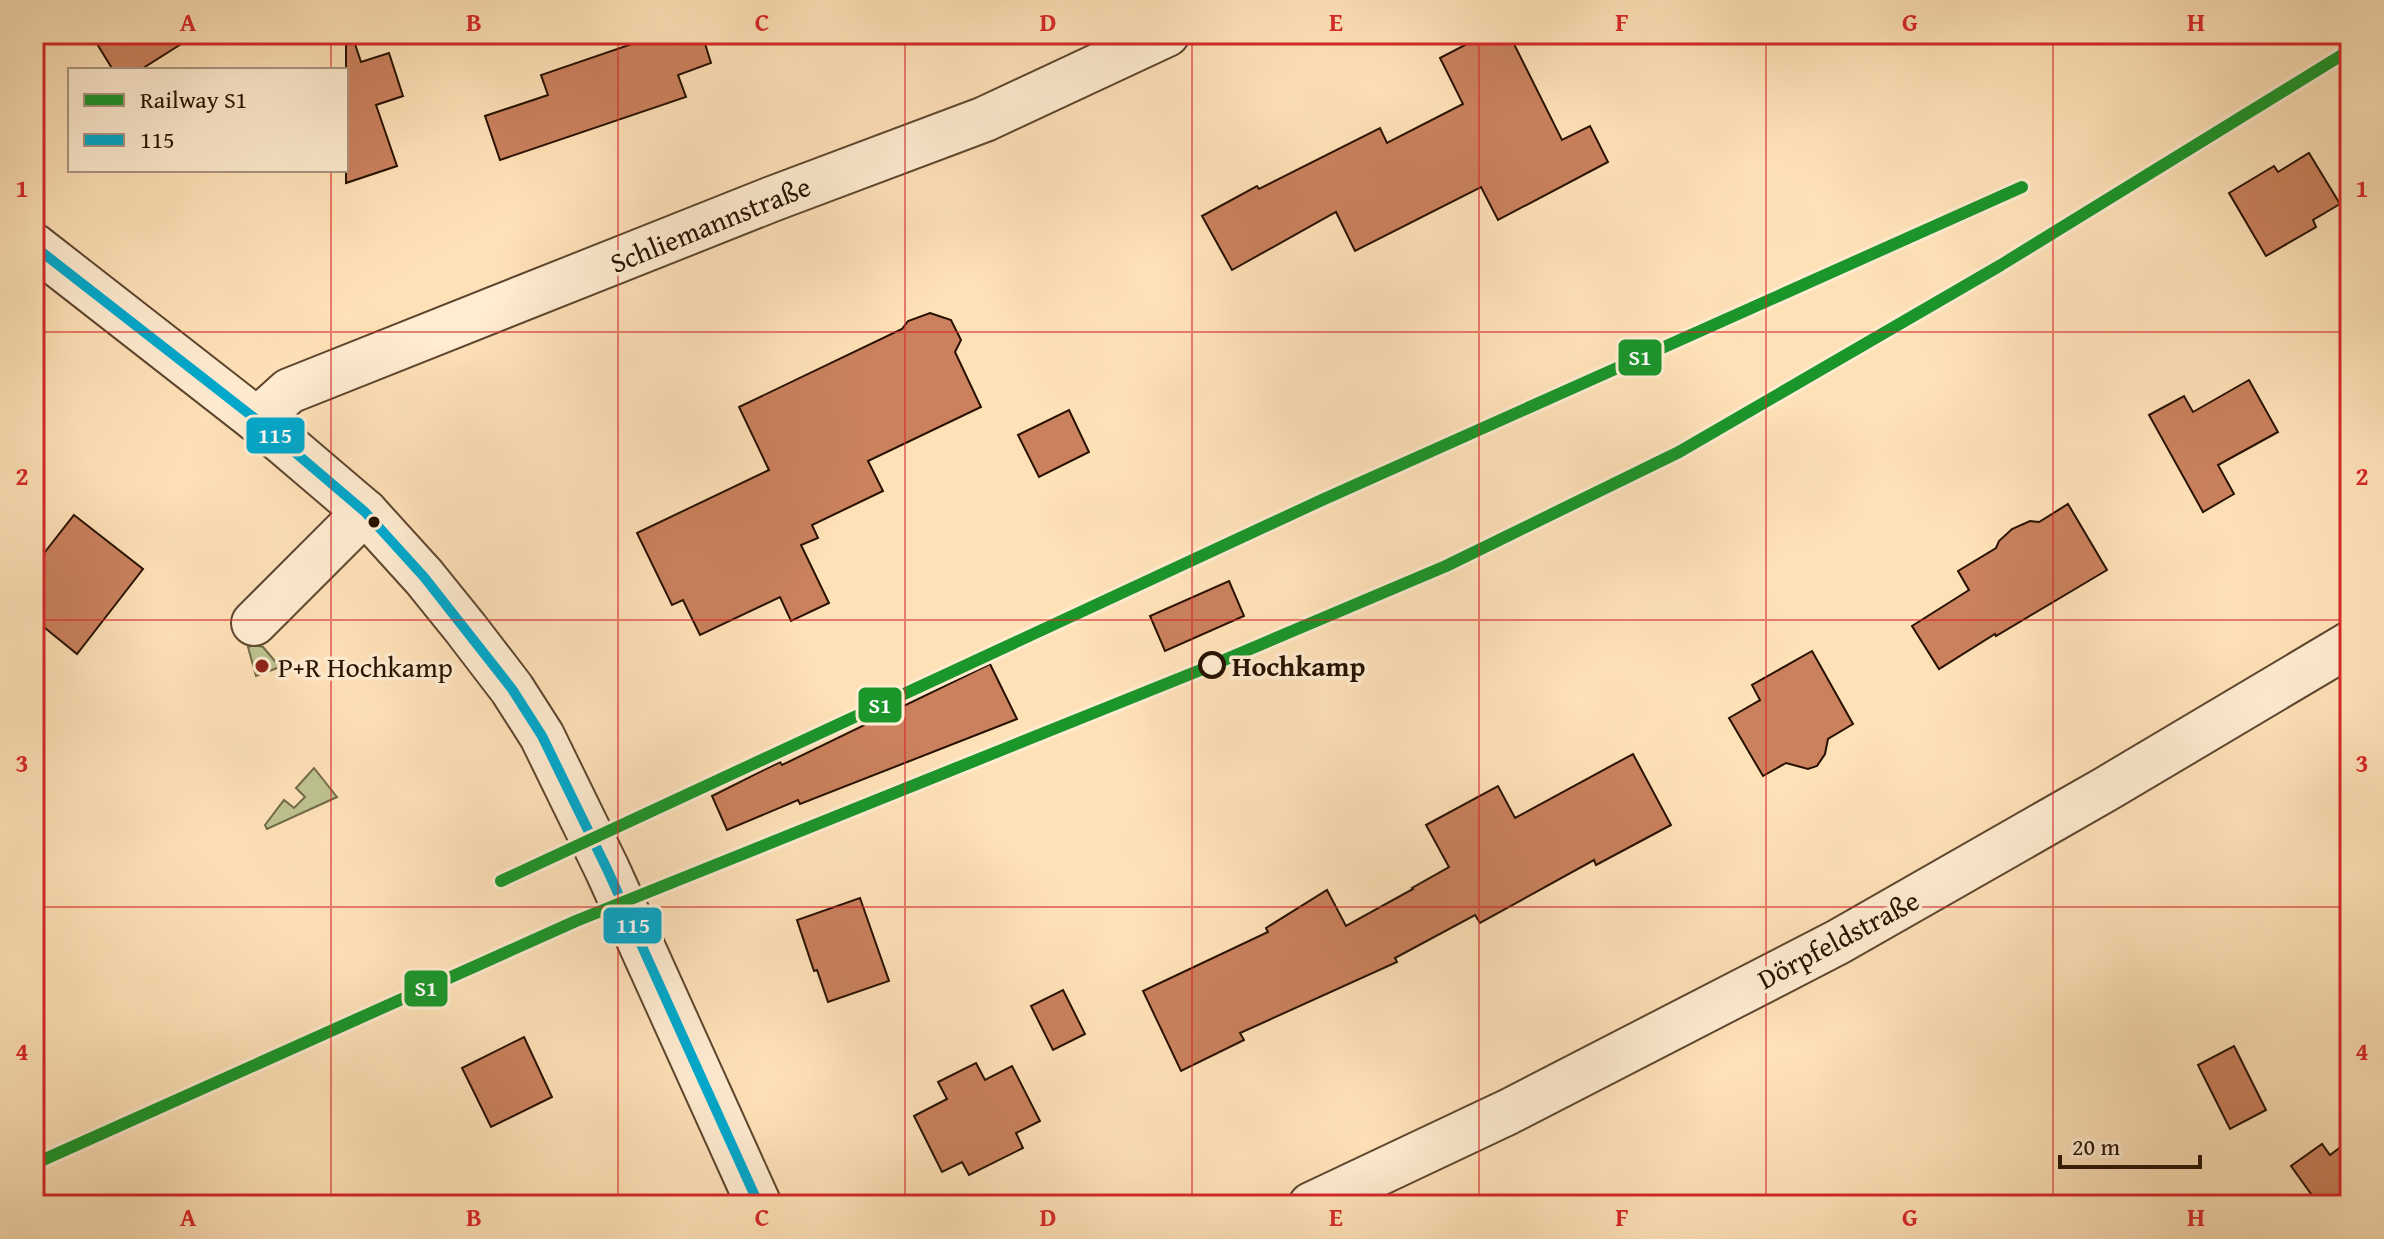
<svg xmlns="http://www.w3.org/2000/svg" width="2384" height="1239" font-family="'Gentium Book Plus',serif">
<style>
.green{fill:#bec390;stroke:#726a48;stroke-width:2}
.building{fill:#cb815e;stroke:#271201;stroke-width:2}
.lines{fill:none;stroke-linecap:round;stroke-linejoin:round}
.minor-casing{stroke:#5d462f;stroke-width:48}
.minor{stroke:#ffecd1;stroke-width:44}
.bus-1-casing{stroke:#ffecd1;stroke-width:16}
.bus-1{stroke:#00a9ce;stroke-width:10}
.rail-1-casing{stroke:#ffecd1;stroke-width:18}
.rail-1{stroke:#1a962b;stroke-width:12}
.grid{fill:none;stroke:#d62828;stroke-width:2;stroke-opacity:0.55}
.bus-dot{fill:#271201;stroke:#ffecd1;stroke-width:3}
.stop-dot{fill:#ffecd1;stroke:#271201;stroke-width:4}
.poi-dot{fill:#8f2418;stroke:#ffecd1;stroke-width:3}
.labels{text-anchor:middle;dominant-baseline:central;stroke-width:7;stroke-linejoin:round;paint-order:stroke}
.street-label{font-size:28px;fill:#271201;stroke:#ffecd1}
.stop-label{font-size:28px;font-weight:bold;fill:#271201;stroke:#ffecd1;text-anchor:start}
.poi-label{font-size:28px;fill:#271201;stroke:#ffecd1;text-anchor:start}
.line-badge{stroke:#ffecd1;stroke-width:3}
.badge-label{font-size:22px;text-anchor:middle;font-weight:bold;fill:#fff}
.neatline{fill:none;stroke:#d62828;stroke-width:3}
.grid-label{font-size:26px;text-anchor:middle;font-weight:bold;fill:#d62828}
</style>
<rect width="100%" height="100%" fill="#ffe1b8"/>
<filter id="stains"><feTurbulence type="fractalNoise" baseFrequency=".0025" numOctaves="4"/><feColorMatrix values="0 0 0 0 .2 0 0 0 0 .09 0 0 0 0 .02 0 0 0 .5 -.17"/></filter>
<radialGradient id="worn" r=".72"><stop offset=".6" stop-color="#630" stop-opacity="0"/><stop offset="1" stop-color="#630" stop-opacity=".3"/></radialGradient>
<g class="green">
<path d="M254,645L263,647L280,667L256,676L248,647Z"/>
<path d="M314,768L337,797L267,829L265,825L284,800L294,808L305,797L296,788Z"/>
</g>
<g class="building">
<path d="M91,34H197L140,70H113Z"/>
<path d="M661,34H702L711,63L678,75L686,97L500,160L485,116L548,95L541,75Z"/>
<path d="M1486,34H1509L1562,140L1590,126L1608,162L1498,220L1481,187L1355,251L1336,212L1232,270L1202,216L1257,186L1259,189L1380,128L1387,143L1463,104L1440,58Z"/>
<path d="M352,35L361,62L389,53L403,96L376,105L397,166L346,183V36Z"/>
<path d="M2309,153L2340,204L2313,220L2316,227L2266,256L2229,193L2274,166L2278,172Z"/>
<path d="M930,313L951,320L961,340L955,352L981,407L868,461L883,491L812,525L818,538L801,545L829,603L791,621L780,597L700,635L683,600L672,605L637,533L769,470L739,407L902,329L908,321Z"/>
<path d="M2249,380L2278,432L2218,465L2234,494L2203,512L2149,415L2184,396L2193,412Z"/>
<path d="M1069,410L1089,452L1039,477L1018,435Z"/>
<path d="M2068,504L2107,570L1996,636L1995,634L1939,669L1912,626L1969,590L1958,571L1996,548L1999,541L2012,529L2030,521L2039,522Z"/>
<path d="M74,515L143,569L77,654L34,619V566Z"/>
<path d="M1229,581L1244,616L1165,651L1150,616Z"/>
<path d="M1812,651L1853,724L1828,739L1825,754L1817,766L1808,769L1786,763L1763,776L1729,718L1760,700L1752,685Z"/>
<path d="M990,664L1017,719L800,804L798,800L727,830L712,796L780,762L782,765Z"/>
<path d="M1633,754L1671,825L1596,865L1594,860L1480,923L1475,915L1395,958L1397,962L1240,1033L1244,1040L1181,1071L1143,991L1268,932L1266,928L1327,890L1346,926L1413,889L1412,888L1449,867L1426,825L1498,786L1515,818Z"/>
<path d="M860,898L889,981L828,1002L817,970L814,971L797,920Z"/>
<path d="M1063,990L1085,1034L1053,1050L1031,1006Z"/>
<path d="M524,1037L552,1097L491,1127L462,1068Z"/>
<path d="M2234,1046L2266,1110L2230,1129L2198,1065Z"/>
<path d="M976,1063L985,1080L1012,1066L1040,1121L1016,1133L1023,1148L969,1175L962,1162L942,1172L914,1116L947,1099L938,1082Z"/>
<path d="M2350,1140V1205H2319L2291,1166L2322,1144L2330,1155Z"/>
</g>
<g class="lines">
<g class="minor-casing">
<g id="minor">
<path d="M34,246L257,420L365,512L424,577L466,629L512,689L542,736L607,869L759,1205"/>
<path d="M257,420L289,391L772,199L985,119L1167,34"/>
<path d="M254,623L365,512"/>
<path d="M1311,1205L1508,1112L1838,942L2106,789L2350,644"/>
</g>
</g>
<use href="#minor" class="minor"/>
<g class="bus-1-casing">
<path id="bus-1" d="M34,246L257,420L365,512L424,577L512,689L542,736L607,869L759,1205"/>
</g>
<use href="#bus-1" class="bus-1"/>
<g class="rail-1-casing">
<g id="rail-1">
<path d="M501,881L1322,500L2022,187"/>
<path d="M34,1164L576,921L1203,669L1446,566L1679,452L2001,265L2350,50"/>
</g>
</g>
<use href="#rail-1" class="rail-1"/>
</g>
<path class="grid" d="M331,34V70M618,34V1205M905,34V1205M1192,34V1205M1479,34V1205M1766,34V1205M2053,34V1205M331,170V1205M34,332H2350M34,620H2350M34,907H2350"/>
<circle class="bus-dot" cx="374" cy="522" r="7"/>
<circle class="stop-dot" cx="1212" cy="665" r="12"/>
<circle class="poi-dot" cx="262" cy="666" r="8"/>
<g class="labels">
<g class="street-label">
<text transform="translate(710 224) rotate(-22)">Schliemannstraße</text>
<text transform="translate(1838 939) rotate(-28)">Dörpfeldstraße</text>
</g>
<g class="stop-label">
<text x="1232" y="665">Hochkamp</text>
</g>
<g class="poi-label">
<text x="278" y="666">P+R Hochkamp</text>
</g>
</g>
<g class="line-badge">
<rect x="1617" y="338" width="46" height="39" rx="8" fill="#1a962b"/>
<rect x="245" y="416" width="61" height="39" rx="8" fill="#00a9ce"/>
<rect x="857" y="686" width="46" height="38" rx="8" fill="#1a962b"/>
<rect x="602" y="906" width="61" height="39" rx="8" fill="#00a9ce"/>
<rect x="403" y="969" width="46" height="39" rx="8" fill="#1a962b"/>
</g>
<g class="badge-label">
<text x="1640" y="365">S1</text>
<text x="275" y="443">115</text>
<text x="880" y="713">S1</text>
<text x="633" y="933">115</text>
<text x="426" y="996">S1</text>
</g>
<rect width="2384" height="1239" fill="none" stroke="#ffe1b8" stroke-width="88"/>
<rect x="68" y="68" width="280" height="104" fill="#ffecd1" stroke="#a9957e" stroke-width="2"/>
<rect x="84" y="94" width="40" height="12" fill="#1a962b" stroke="#a9957e" stroke-width="2"/>
<text x="140" y="108" font-size="24" fill="#271201">Railway S1</text>
<rect x="84" y="134" width="40" height="12" fill="#00a9ce" stroke="#a9957e" stroke-width="2"/>
<text x="140" y="148" font-size="24" fill="#271201">115</text>
<path d="M2060 1155v12h140v-12" fill="none" stroke="#271201" stroke-width="4"/>
<text x="2072" y="1155" font-size="24" fill="#271201" stroke="#ffecd1" stroke-width="6" paint-order="stroke">20 m</text>
<rect x="44" y="44" width="2296" height="1151" class="neatline"/>
<g class="grid-label">
<text x="188" y="31">A</text>
<text x="474" y="31">B</text>
<text x="762" y="31">C</text>
<text x="1048" y="31">D</text>
<text x="1336" y="31">E</text>
<text x="1622" y="31">F</text>
<text x="1910" y="31">G</text>
<text x="2196" y="31">H</text>
<text x="22" y="197">1</text>
<text x="2362" y="197">1</text>
<text x="22" y="485">2</text>
<text x="2362" y="485">2</text>
<text x="22" y="772">3</text>
<text x="2362" y="772">3</text>
<text x="22" y="1060">4</text>
<text x="2362" y="1060">4</text>
<text x="188" y="1226">A</text>
<text x="474" y="1226">B</text>
<text x="762" y="1226">C</text>
<text x="1048" y="1226">D</text>
<text x="1336" y="1226">E</text>
<text x="1622" y="1226">F</text>
<text x="1910" y="1226">G</text>
<text x="2196" y="1226">H</text>
</g>
<rect width="100%" height="100%" filter="url(#stains)"/>
<rect width="100%" height="100%" fill="url(#worn)"/>
</svg>
